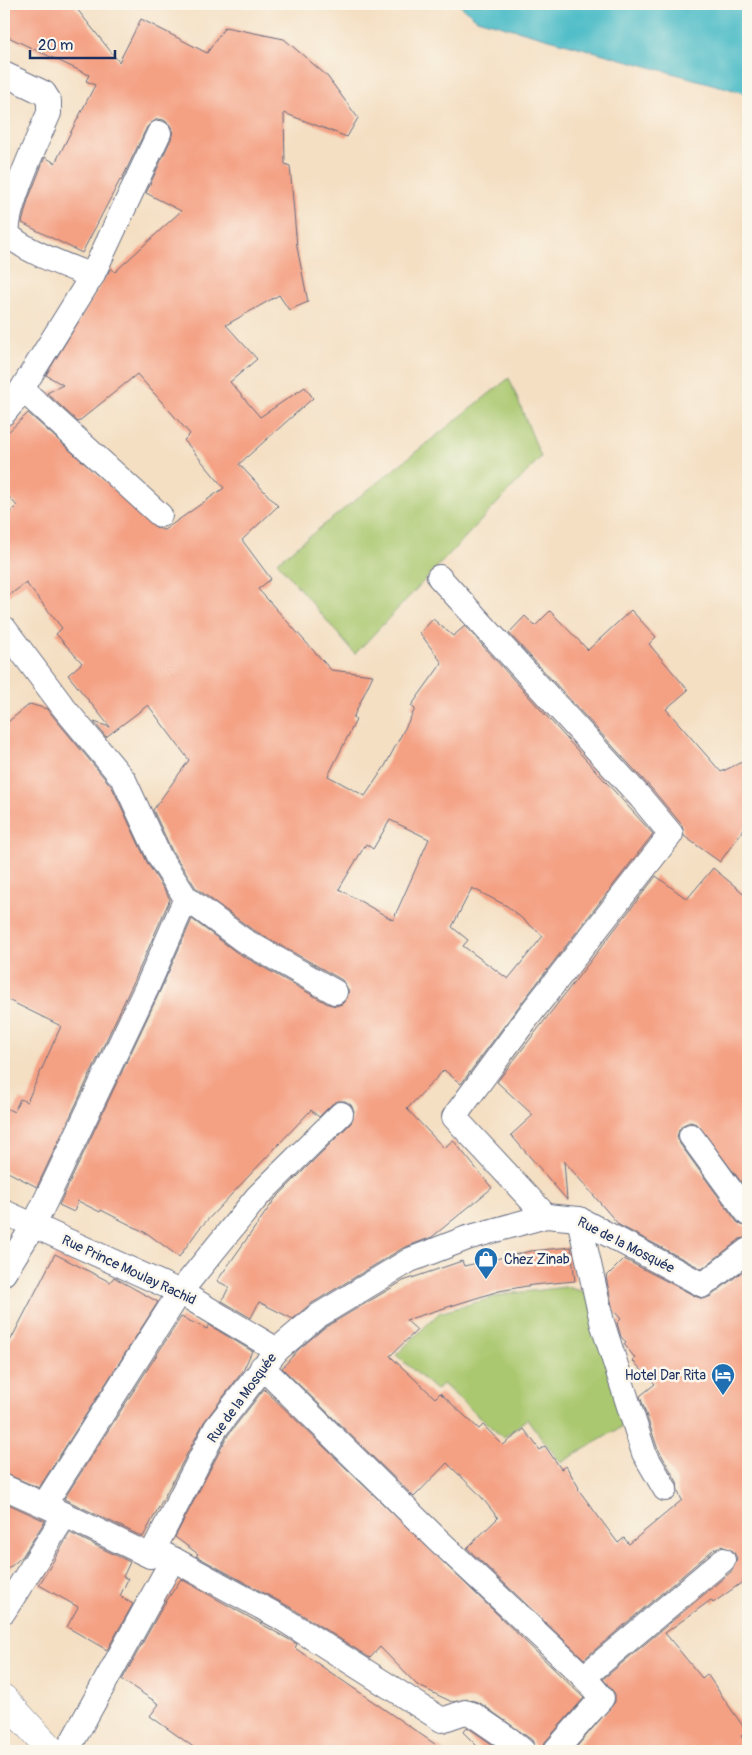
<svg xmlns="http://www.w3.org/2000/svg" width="752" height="1755" font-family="Pangolin,sans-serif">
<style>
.green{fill:#aac86f;stroke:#627c66}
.water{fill:#4fbdc8;stroke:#357693}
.building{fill:#f4a083;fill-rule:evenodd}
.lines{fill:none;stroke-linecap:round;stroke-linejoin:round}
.minor-casing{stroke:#676d81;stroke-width:26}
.primary-casing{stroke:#676d81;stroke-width:29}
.minor{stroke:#fff;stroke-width:24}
.primary{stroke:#fff;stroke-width:28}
.labels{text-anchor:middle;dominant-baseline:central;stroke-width:5;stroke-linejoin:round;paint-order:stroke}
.street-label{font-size:14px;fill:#1b2f5e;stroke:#fbf7ec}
.poi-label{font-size:14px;fill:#1b2f5e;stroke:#fbf7ec;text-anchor:start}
</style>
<rect width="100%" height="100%" fill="#fbf7ec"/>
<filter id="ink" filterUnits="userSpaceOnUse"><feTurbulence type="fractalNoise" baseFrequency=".02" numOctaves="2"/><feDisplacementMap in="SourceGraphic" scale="10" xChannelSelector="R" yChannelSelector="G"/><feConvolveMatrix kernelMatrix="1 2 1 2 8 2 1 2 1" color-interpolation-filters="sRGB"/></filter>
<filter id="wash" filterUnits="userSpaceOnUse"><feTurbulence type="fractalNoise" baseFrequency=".0096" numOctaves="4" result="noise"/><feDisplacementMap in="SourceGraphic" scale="20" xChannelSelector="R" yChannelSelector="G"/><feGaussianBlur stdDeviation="1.12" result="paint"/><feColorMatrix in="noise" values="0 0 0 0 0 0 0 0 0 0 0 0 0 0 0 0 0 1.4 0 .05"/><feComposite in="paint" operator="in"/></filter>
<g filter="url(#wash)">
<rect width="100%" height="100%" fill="#f4dfc3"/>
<g class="green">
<path d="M509,378L541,457L355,654L277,562Z"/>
<path d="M566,1287L588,1293L628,1423L561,1463L527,1419L503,1438L443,1384L436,1390L396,1355L439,1313L506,1294Z"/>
</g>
<path class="water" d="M458,4H748V94L477,19Z"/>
<g id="blocks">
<g class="building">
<path d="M4,4H73L119,62L141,19L207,53L225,27L284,39L327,76L358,118L347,137L284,113L285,164L290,166L297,247L308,302L289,310L279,295L226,325L257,359L230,382L260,417L305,387L313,398L239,464L278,506L242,540L271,579L258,589L331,670L373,675L353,718L356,720L328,776L365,796L385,766L415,709L411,706L442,663L420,633L433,619L453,636L465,626L653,834L516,1010L461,1084L444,1070L407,1109L444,1148L453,1140L492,1188L432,1237L403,1248L309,1305L293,1319L259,1302L251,1318L222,1301L229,1287L217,1281L275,1199L351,1123L354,1111L351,1105L345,1101H338L332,1104L319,1117L311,1110L199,1229L179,1257L148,1234L101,1210L100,1212L78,1201L74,1212L59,1205L160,991L192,919L236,952L328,1004L336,1006L342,1004L347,998L349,991L342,980L250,928L196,888L172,851L153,810L189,760L148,705L106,737L94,722L110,727L68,675L82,663L56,634L62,628L26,583L4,599V518L17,506L4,491V436L28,413L157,528L164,530L224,488L184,440L190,434L137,374L78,422L47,393L63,385L46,375L111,268L115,272L181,211L146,193L171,139L173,131L170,125L164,120L157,119L147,127L121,181L120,180L82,253L22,223L28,200L45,157L55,163L95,85L86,81L89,75L4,35ZM390,820L429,839L393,920L339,889L366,844L373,849ZM472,888L507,906L543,936L508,979L463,946L468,940L452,927Z"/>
<path d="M631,610L656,637L649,644L688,690L666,709L721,772L748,759V823L720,862L684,836L682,825L652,789L509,633L525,616L535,626L550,611L588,650Z"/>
<path d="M30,704L47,709L112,787L148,864L170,899L135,979L37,1187L4,1170V1107L14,1112L20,1099L27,1102L61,1026L4,998V725Z"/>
<path d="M713,868L748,897V1191L697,1124L690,1122L683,1125L679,1130L677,1137L680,1144L737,1222L748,1228V1237L740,1239L702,1269L619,1225L564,1161L567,1200L511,1135L533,1115L497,1082L656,876L687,899Z"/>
<path d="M571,1247L575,1281L533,1285L499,1291L406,1320L417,1330L390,1356L435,1398L440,1393L479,1429L483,1425L503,1445L524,1429L540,1450L545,1446L561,1469L566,1466L579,1488L578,1489L618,1543L624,1538L629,1544L682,1500L678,1492L677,1482L657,1447L640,1396L655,1384L632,1360L635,1358L624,1344L626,1342L621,1337L617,1323L621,1319L613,1310L606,1277L624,1259L697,1297L704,1299L711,1296L748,1267V1578L713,1603L711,1600L665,1633L702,1678L707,1674L731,1709L747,1732L741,1736L748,1746V1751H573L615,1702V1694L603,1679L732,1571L737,1558L733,1551L721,1546L714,1549L584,1659L467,1548L498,1518L479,1494L447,1463L414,1497L282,1368L299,1349L324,1328L403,1281L462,1261L464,1266L531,1251Z"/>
<path d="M55,1254L110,1282L114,1277L117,1279L158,1302L39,1488L4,1473V1353Z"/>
<path d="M181,1317L207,1329L209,1325L252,1351L243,1371L204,1422L143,1537L64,1499Z"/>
<path d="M264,1389L584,1698L545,1742L542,1751H536L532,1740L480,1703L468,1699L452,1702L417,1685L380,1647L370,1658L290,1607L196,1556L198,1554L175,1537L228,1435Z"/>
<path d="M4,1502L45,1521L22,1557L4,1572Z"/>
<path d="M70,1533L130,1562L123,1577L128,1579L120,1596L133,1604L107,1650L67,1627L78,1607L39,1585Z"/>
<path d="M181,1579L297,1644L295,1648L445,1751H199L150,1716L159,1704L122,1680L163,1606Z"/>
<path d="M467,1727L502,1751H482L463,1732Z"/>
</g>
</g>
</g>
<g filter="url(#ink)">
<use href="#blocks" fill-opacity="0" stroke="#676d81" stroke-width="1"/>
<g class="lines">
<g class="minor-casing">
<g id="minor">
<path d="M4,74L44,93L49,101V113C40,134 0,220 9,235C22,250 72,268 92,276"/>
<path d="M22,389L160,515"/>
<path d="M4,413L15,400L92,276L159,133"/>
<path d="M439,577L641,798L671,834L527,1018L454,1117L546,1216"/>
<path d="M4,628L64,708L124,780L160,858L186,898L148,985L34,1225L4,1273"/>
<path d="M186,898L243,940L335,992"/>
<path d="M691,1136L748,1214"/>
<path d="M4,1212L180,1292L277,1350"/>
<path d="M579,1219L602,1322L644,1453L665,1489"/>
<path d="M262,1367L436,1538L584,1677L602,1698L555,1751"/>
<path d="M4,1487L44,1505"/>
<path d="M65,1515L150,1556L154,1549"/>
<path d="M173,1559L283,1619L442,1720L465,1712L472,1714L510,1740L523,1751"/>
<path d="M4,1611L65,1515L44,1505L180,1292L257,1197L341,1114"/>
<path d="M584,1677L723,1560"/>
<path d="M67,1751L173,1559L154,1549L216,1428L277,1350L316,1317L410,1260L467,1238L546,1216L579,1219L703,1285L748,1250"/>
</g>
</g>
<g class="primary-casing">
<path id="primary" d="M4,1699L52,1751"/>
</g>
<use href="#minor" class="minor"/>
<use href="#primary" class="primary"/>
</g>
</g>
<defs>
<g id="shop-pin" transform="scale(1.25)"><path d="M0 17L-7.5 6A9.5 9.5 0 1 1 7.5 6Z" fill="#1f6fb2" stroke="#fbf7ec"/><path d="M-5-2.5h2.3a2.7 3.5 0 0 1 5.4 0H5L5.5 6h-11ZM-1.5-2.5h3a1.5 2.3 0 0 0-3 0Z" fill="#fff"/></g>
<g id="hotel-pin" transform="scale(1.25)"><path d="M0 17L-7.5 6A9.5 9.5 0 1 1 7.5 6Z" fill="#1f6fb2" stroke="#fbf7ec"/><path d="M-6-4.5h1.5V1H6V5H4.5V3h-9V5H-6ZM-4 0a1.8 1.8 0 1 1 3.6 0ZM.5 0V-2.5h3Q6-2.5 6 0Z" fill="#fff"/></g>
</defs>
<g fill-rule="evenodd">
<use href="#shop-pin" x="486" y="1259"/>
<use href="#hotel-pin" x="723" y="1375"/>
</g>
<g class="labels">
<g class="street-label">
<text transform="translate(626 1245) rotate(27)">Rue de la Mosquée</text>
<text transform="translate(129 1270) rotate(25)">Rue Prince Moulay Rachid</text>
<text transform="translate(242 1398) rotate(-54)">Rue de la Mosquée</text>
</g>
<g class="poi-label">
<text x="504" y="1259">Chez Zinab</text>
<text x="706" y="1375" text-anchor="end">Hotel Dar Rita</text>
</g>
</g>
<rect width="752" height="1755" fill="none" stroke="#fbf7ec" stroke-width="20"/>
<path d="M30 50v8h85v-8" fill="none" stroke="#1b2f5e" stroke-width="2.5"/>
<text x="38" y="50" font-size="15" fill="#1b2f5e" stroke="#fbf7ec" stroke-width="4" paint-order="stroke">20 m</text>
</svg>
